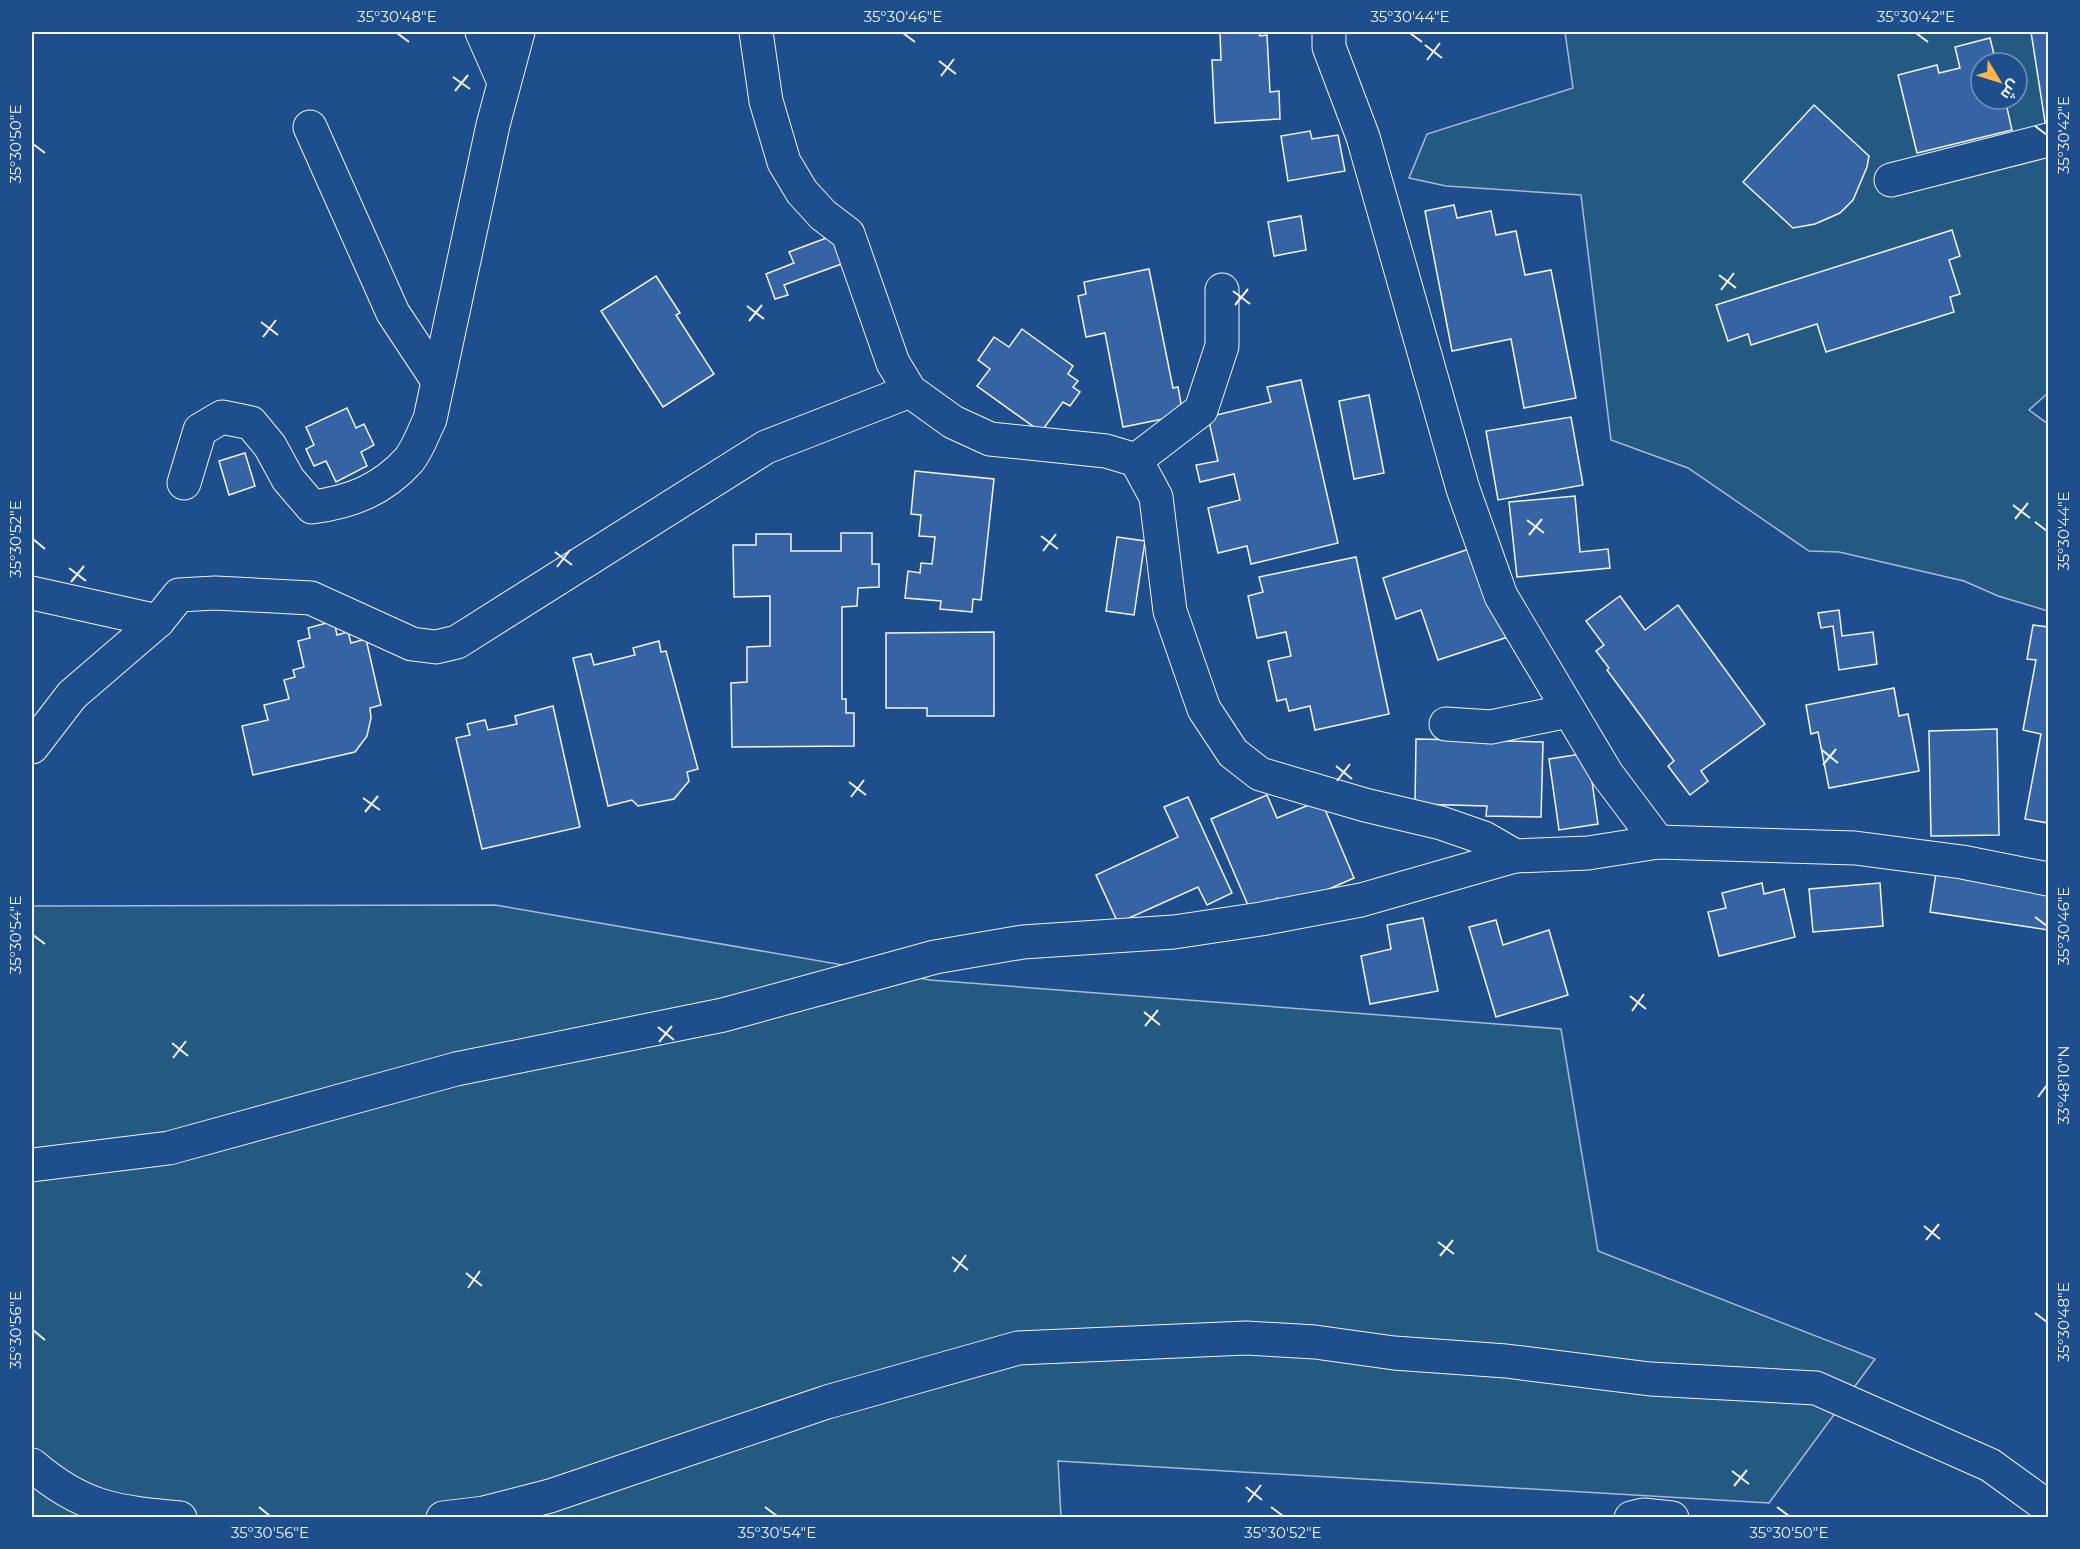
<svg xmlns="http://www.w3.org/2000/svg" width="2080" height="1549" font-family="Montserrat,Cairo,sans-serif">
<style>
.green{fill:#245a82;stroke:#a8bbd7;stroke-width:1.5;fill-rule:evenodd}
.building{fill:#3563a3;stroke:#f2f6ff;stroke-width:1.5}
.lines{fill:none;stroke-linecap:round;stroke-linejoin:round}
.street-casing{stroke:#f2f6ff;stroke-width:35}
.street{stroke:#1f4e8c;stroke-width:33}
.ticks{fill:none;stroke:#f2f6ff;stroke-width:2}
.neatline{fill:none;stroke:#f2f6ff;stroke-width:2}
.ticks-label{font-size:15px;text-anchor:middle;fill:#f2f6ff}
</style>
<rect width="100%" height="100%" fill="#1f4e8c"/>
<g class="green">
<path d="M1565,32H2048V393L2029,410L2048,424V611L1998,596L1964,581L1839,552L1809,551L1688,468L1611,440L1581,195L1446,186L1409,178L1427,134L1573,88ZM1981,63H2017V99H1981Z"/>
<path d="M495,905L930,980L1561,1029L1598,1251L1875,1359L1769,1503L1058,1461L1061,1517H32V906Z"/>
</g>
<g class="building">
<path d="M1220,32H1259L1260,36L1267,35L1270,92L1279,91L1280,119L1215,123L1212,60H1221Z"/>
<path d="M2031,32H2048V128H2046Z"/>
<path d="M1990,38L1996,63H1981V99H2005L2012,130L1917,153L1898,75L1937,65L1939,73L1960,68L1955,47Z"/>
<path d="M1814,105L1869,156L1867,167L1853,200L1840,213L1815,224L1793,228L1743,182Z"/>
<path d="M1310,131L1312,139L1338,135L1345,171L1288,181L1281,136Z"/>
<path d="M1454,205L1457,218L1491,211L1496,235L1516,231L1525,275L1551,270L1576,398L1524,408L1511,339L1452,351L1425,211Z"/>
<path d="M1301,216L1306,250L1274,256L1268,222Z"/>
<path d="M1952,230L1960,256L1949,260L1960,294L1950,297L1954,312L1826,352L1817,324L1751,345L1748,334L1728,341L1716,305Z"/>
<path d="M837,234L847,262L784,285L788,295L775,299L766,274L794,263L789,252Z"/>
<path d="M1149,269L1173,388L1178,387L1183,415L1123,427L1105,333L1086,337L1078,296L1086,294L1084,282Z"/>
<path d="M656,276L680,313L676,315L714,374L663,407L601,311Z"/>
<path d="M1022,329L1073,366L1068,374L1078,381L1073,387L1080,392L1070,406L1063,402L1041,432L977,386L990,369L978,360L994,337L1009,347Z"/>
<path d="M1301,380L1338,543L1251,564L1247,546L1218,553L1208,508L1240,500L1234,474L1200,482L1196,465L1218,461L1208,417L1271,402L1267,387Z"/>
<path d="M1369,395L1384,473L1354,479L1339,401Z"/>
<path d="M347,408L356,428L364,424L374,445L361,452L367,466L336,482L326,461L314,466L306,449L314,445L306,427Z"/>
<path d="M1571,417L1583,485L1498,500L1486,431Z"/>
<path d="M245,453L255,486L229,495L219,461Z"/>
<path d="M915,471L994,479L981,600L973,599L972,612L940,609L941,601L905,598L908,571L920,573L921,563L932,564L935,537L919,536L921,515L911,514Z"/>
<path d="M1575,496L1580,552L1608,549L1610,568L1517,577L1509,502Z"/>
<path d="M841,533H872V564H879V587L858,588L857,606L842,607V699H846V713H854V746L732,747L731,683L747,682V647L770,646V596L734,597L733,545H756V534H791V551H841Z"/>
<path d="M1117,537L1145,541L1134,615L1106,611Z"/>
<path d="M1478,546L1508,637L1438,660L1421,610L1396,619L1383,578Z"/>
<path d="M1356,557L1389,714L1315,730L1310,706L1289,711L1286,699L1277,701L1268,661L1291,656L1286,632L1257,638L1248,596L1263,592L1259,577Z"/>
<path d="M1620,596L1645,630L1678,605L1765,724L1701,771L1708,781L1690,795L1668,766L1674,761L1607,670L1609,668L1596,651L1604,645L1586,621Z"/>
<path d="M1839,610L1842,636L1873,632L1877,664L1839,670L1833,626L1821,628L1818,613Z"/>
<path d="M334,621L337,635L348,632L351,643L366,639L381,705L370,708L371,718L367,736L355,752L253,775L242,726L268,720L264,705L289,699L284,680L295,677L293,670L304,667L298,641L310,638L308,628Z"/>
<path d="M2033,625L2048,627V823L2025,819L2041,734L2023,730L2036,660L2027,659Z"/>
<path d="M994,632V716H927V708H886V633Z"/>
<path d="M659,641L661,652L666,651L698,769L687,772L689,781L674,799L638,806L632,800L608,806L573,658L591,654L594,665L635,655L633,648Z"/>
<path d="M1894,688L1899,716L1908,714L1919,771L1829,788L1818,732L1811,734L1806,705Z"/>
<path d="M553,706L580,827L482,849L456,738L470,735L467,724L485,720L488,730L517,724L515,716Z"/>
<path d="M1997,729L1999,835L1931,836L1929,731Z"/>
<path d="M1416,739L1543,742L1541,817L1486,816L1487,806L1415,804Z"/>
<path d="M1588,753L1598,824L1559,830L1549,759Z"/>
<path d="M1267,795L1277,818L1321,800L1354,878L1283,909L1278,898L1250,910L1211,819Z"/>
<path d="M1188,797L1232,893L1207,905L1198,887L1118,923L1096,875L1178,837L1164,807Z"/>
<path d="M1937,867L2048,892V930L1930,912Z"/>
<path d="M1762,883L1764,894L1784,889L1795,937L1719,956L1708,912L1726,908L1722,893Z"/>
<path d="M1880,883L1883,926L1813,932L1809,889Z"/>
<path d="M1423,918L1438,991L1370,1004L1361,956L1391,949L1387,925Z"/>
<path d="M1496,920L1503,945L1549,930L1568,995L1496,1017L1469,927Z"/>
</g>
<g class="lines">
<g class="street-casing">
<g id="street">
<path d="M482,32L504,82"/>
<path d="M756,32L766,101L784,162L802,192L823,215L848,234L893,363L910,391L953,422L990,439L1106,451L1136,460L1156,497L1170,611L1204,709L1233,753L1260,774L1365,805L1441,823L1484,838L1515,856"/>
<path d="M1329,32V47L1363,137L1463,489L1501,596L1607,774L1658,842"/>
<path d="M310,127L393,313L438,381"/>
<path d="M1891,180L2048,140"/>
<path d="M1136,460L1201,410L1222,346V290"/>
<path d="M184,483L200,430L222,417L251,423L270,446L288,479L312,507C351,502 382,490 409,460C418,449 424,431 430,419L493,125L518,32"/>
<path d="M32,593L158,621"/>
<path d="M1446,724L1491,727L1568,711"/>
<path d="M32,747L72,695L158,621L179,595L215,593L311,598L412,644L436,647L457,642L766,447L910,391"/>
<path d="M32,1165L169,1148L456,1069L723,1015L935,957L1023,942L1174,932L1261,919L1361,900L1515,856L1588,853L1658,842L1855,848L1962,862L2048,879"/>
<path d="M32,1465C83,1509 117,1512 180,1518"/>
<path d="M443,1518L484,1513L550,1496L827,1402L1018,1348L1246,1338L1315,1342L1394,1353L1506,1361L1650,1379L1816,1388L1990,1465L2048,1507"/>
<path d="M1631,1518L1643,1515L1672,1518"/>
</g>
</g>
<use href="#street" class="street"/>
</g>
<path class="ticks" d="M397,33L409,42M903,33L915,42M1410,33L1422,42M1916,33L1928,42M1425,45L1442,58M1427,60L1440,43M939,61L956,74M941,76L954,59M453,77L470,89M455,91L468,75M2035,126L2047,135M33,144L45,153M1719,275L1736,288M1721,290L1734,273M1233,291L1250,304M1235,305L1248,289M747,306L764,319M749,321L762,305M261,322L278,335M263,337L276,320M2013,505L2030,518M2015,519L2028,503M1527,520L1544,533M2035,522L2047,531M1529,535L1542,519M1041,536L1058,549M33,539L45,549M1043,551L1056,534M555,552L572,565M557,567L570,550M69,568L86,581M71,582L84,566M1822,750L1838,763M1823,765L1836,749M1336,766L1352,779M1337,781L1350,764M849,782L866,795M851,797L864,780M363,798L380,810M365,812L378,796M2035,917L2047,926M33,935L45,944M1630,996L1646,1009M1632,1011L1644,994M1144,1012L1160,1025M1145,1026L1158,1010M658,1027L674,1040M659,1042L672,1026M172,1043L188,1056M173,1058L186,1041M2038,1097L2047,1085M1924,1226L1940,1239M1926,1240L1939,1224M1438,1242L1454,1254M1440,1256L1453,1240M952,1257L968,1270M954,1272L966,1255M466,1273L482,1286M468,1288L480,1271M2035,1313L2047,1322M33,1330L45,1340M1732,1471L1749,1484M1734,1486L1747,1470M1246,1487L1262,1500M1248,1502L1261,1485M259,1507L270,1516M765,1507L777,1516M1271,1507L1283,1516M1777,1507L1789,1516"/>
<rect width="2080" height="1549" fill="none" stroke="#1f4e8c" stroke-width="66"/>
<g transform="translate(1999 81) rotate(128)"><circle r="28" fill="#1f4e8c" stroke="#7391ba" stroke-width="1.5"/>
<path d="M0-4.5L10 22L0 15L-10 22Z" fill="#ffb74d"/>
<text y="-9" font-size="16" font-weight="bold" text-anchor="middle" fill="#f2f6ff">ش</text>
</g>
<rect x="33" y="33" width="2014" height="1483" class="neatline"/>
<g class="ticks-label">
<text x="397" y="22">35°30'48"E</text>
<text x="903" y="22">35°30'46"E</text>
<text x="1410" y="22">35°30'44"E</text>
<text x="1916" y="22">35°30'42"E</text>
<text transform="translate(2064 135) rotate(-90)" y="5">35°30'42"E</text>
<text transform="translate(16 144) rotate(-90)" y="5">35°30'50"E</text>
<text transform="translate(2064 531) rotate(-90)" y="5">35°30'44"E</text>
<text transform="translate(16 539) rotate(-90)" y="5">35°30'52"E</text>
<text transform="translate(2064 926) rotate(-90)" y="5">35°30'46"E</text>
<text transform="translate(16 935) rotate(-90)" y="5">35°30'54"E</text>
<text transform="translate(2064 1085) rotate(-90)" y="5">33°48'10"N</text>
<text transform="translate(2064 1322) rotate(-90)" y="5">35°30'48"E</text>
<text transform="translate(16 1330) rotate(-90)" y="5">35°30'56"E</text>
<text x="270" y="1538">35°30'56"E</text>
<text x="777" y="1538">35°30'54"E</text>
<text x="1283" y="1538">35°30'52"E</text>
<text x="1789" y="1538">35°30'50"E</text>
</g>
</svg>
